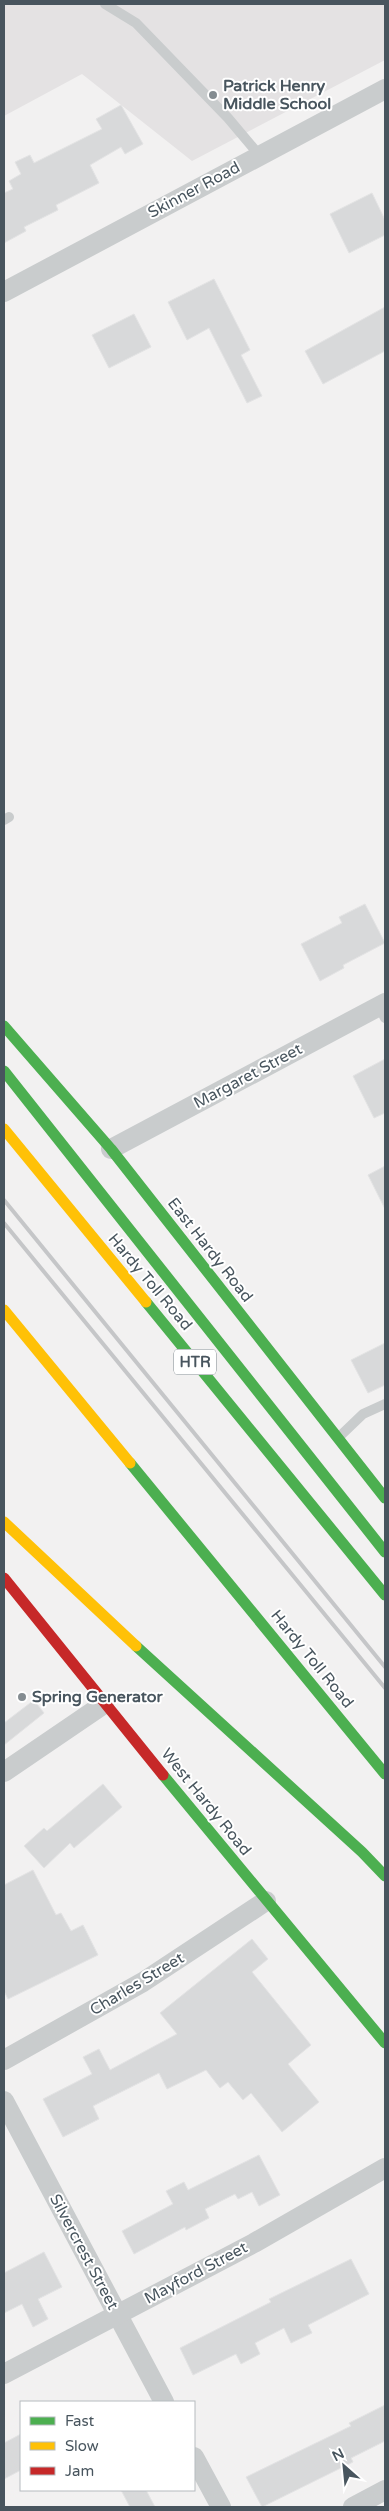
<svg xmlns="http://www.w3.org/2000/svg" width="389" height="2511" font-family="'Varela Round',sans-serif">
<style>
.education{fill:#e4e2e3}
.building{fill:#d8d9da;stroke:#e3e3e4}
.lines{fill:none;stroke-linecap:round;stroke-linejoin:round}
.lane{stroke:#c9cccd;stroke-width:10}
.street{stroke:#c9cccd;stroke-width:20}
.fast{stroke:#4caf50;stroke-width:11}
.slow{stroke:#ffc107;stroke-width:11}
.jam{stroke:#c62828;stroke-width:11}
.rail{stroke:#c5c6c8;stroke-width:4}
.poi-dot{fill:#848c91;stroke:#fff;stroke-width:2}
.labels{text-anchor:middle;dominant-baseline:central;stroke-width:4;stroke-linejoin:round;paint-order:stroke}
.shield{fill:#fff;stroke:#7f888e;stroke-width:1}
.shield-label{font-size:15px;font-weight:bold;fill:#48555e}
.poi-label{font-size:16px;font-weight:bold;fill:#48555e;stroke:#fff;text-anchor:start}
.street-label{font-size:16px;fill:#48555e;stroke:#fff}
</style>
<rect width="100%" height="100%" fill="#f2f1f1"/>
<path class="education" d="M4,4H385V60L192,161L82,74L4,116Z"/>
<g class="building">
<path d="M121,105L143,144L125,154L121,147L90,165L99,183L56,205L58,210L24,227L26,231L4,243V193L13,189L9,181L21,174L15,162L30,155L34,163L102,129L96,119Z"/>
<path d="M372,193L385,220V235L349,253L330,214Z"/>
<path d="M214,279L250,350L241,355L262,396L247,403L209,328L187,340L168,302Z"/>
<path d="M385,307V351L323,384L305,351Z"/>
<path d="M134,314L151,347L109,368L92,335Z"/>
<path d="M365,904L385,943L343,965L344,968L320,981L301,944L342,923L339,917Z"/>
<path d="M385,1059V1113L374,1118L353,1076Z"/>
<path d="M385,1166V1209L368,1175Z"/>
<path d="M385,1343V1385L368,1393L351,1360Z"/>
<path d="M34,1700L44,1713L4,1745V1723Z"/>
<path d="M103,1784L122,1807L74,1848L70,1843L44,1868L24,1846L44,1828L47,1831Z"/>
<path d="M33,1870L56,1915L61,1913L71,1931L83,1925L98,1955L8,1999L4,1991V1885Z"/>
<path d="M252,1939L268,1959L252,1972L311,2045L288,2064L319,2102L282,2132L251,2093L243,2100L228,2082L220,2088L206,2070L167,2089L159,2073L93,2106L99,2119L63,2137L43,2099L92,2074L83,2057L99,2049L110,2070L177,2034L160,2013Z"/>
<path d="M259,2155L280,2195L259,2206L252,2192L238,2199L235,2194L205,2209L209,2218L186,2230L185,2227L134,2254L122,2231L173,2204L166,2191L184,2182L188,2190Z"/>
<path d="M44,2252L62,2287L38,2299L48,2319L33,2327L22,2304L4,2313V2273Z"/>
<path d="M351,2259L369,2294L308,2325L312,2333L291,2343L284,2328L255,2343L260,2354L241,2364L236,2354L193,2375L180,2348L271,2302L269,2299Z"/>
<path d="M385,2405V2441L351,2458L353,2462L262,2507L246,2477L351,2426L349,2423Z"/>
<path d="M21,2434V2470L4,2479V2443Z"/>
<path d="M121,2490H146L155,2507H130Z"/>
</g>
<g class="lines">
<g class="lane">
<path d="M105,4L136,23L228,118L260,156"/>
<path d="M4,820L9,817"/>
<path d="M379,1006L385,1018"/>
<path d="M339,1437L363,1414L385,1404"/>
</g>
<g class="street">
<path d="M4,292L385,89"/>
<path d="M111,1149L385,1003"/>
<path d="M4,1772L104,1704"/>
<path d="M4,2060L143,1982L266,1901"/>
<path d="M4,2101L164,2402"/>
<path d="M4,2374L254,2243L385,2168"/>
<path d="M194,2457L221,2507"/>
<path d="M353,2507L385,2490"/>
</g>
<g class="fast">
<path d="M4,1026L111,1149L385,1498"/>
<path d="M4,1071L385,1552"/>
<path d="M146,1302L385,1595"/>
<path d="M130,1463L385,1774"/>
<path d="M136,1646L362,1852L385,1876"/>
<path d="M163,1775L385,2043"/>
</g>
<g class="slow">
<path d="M4,1129L146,1302"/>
<path d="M4,1310L130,1463"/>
<path d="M4,1522L136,1646"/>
</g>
<path class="jam" d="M4,1578L163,1775"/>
<g class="rail">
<path d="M4,1200L385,1667"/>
<path d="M4,1223L385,1688"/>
</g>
</g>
<g class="poi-dot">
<circle cx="213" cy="95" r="5"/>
<circle cx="22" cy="1697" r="5"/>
</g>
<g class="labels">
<rect class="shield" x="174" y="1349.5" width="42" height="25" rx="4"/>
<g class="shield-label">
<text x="195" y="1362">HTR</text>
</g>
<g class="poi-label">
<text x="223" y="86">Patrick Henry<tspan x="223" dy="18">Middle School</tspan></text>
<text x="32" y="1697">Spring Generator</text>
</g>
<g class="street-label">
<text transform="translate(194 190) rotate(-28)">Skinner Road</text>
<text transform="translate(248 1076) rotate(-28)">Margaret Street</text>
<text transform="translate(210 1250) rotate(52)">East Hardy Road</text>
<text transform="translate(150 1282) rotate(50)">Hardy Toll Road</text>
<text transform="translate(312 1659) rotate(51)">Hardy Toll Road</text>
<text transform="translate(206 1802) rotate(51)">West Hardy Road</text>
<text transform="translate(137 1984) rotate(-31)">Charles Street</text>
<text transform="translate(84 2252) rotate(62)">Silvercrest Street</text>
<text transform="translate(196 2273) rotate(-28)">Mayford Street</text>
</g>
</g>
<rect width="389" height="2511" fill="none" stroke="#48555e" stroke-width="10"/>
<rect x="20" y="2401" width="175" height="90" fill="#ffffff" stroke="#b6bbbf"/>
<rect x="30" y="2417" width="25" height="8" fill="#4caf50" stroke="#b6bbbf"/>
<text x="65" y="2426" font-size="15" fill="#48555e">Fast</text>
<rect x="30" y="2442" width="25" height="8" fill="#ffc107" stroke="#b6bbbf"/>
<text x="65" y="2451" font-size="15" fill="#48555e">Slow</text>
<rect x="30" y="2467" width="25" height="8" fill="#c62828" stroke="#b6bbbf"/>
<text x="65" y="2476" font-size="15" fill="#48555e">Jam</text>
<g transform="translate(344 2466) rotate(333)" stroke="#ffffff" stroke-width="4" paint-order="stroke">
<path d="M0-4L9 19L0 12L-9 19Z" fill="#48555e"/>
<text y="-8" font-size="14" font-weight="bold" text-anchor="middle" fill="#48555e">N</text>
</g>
</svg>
